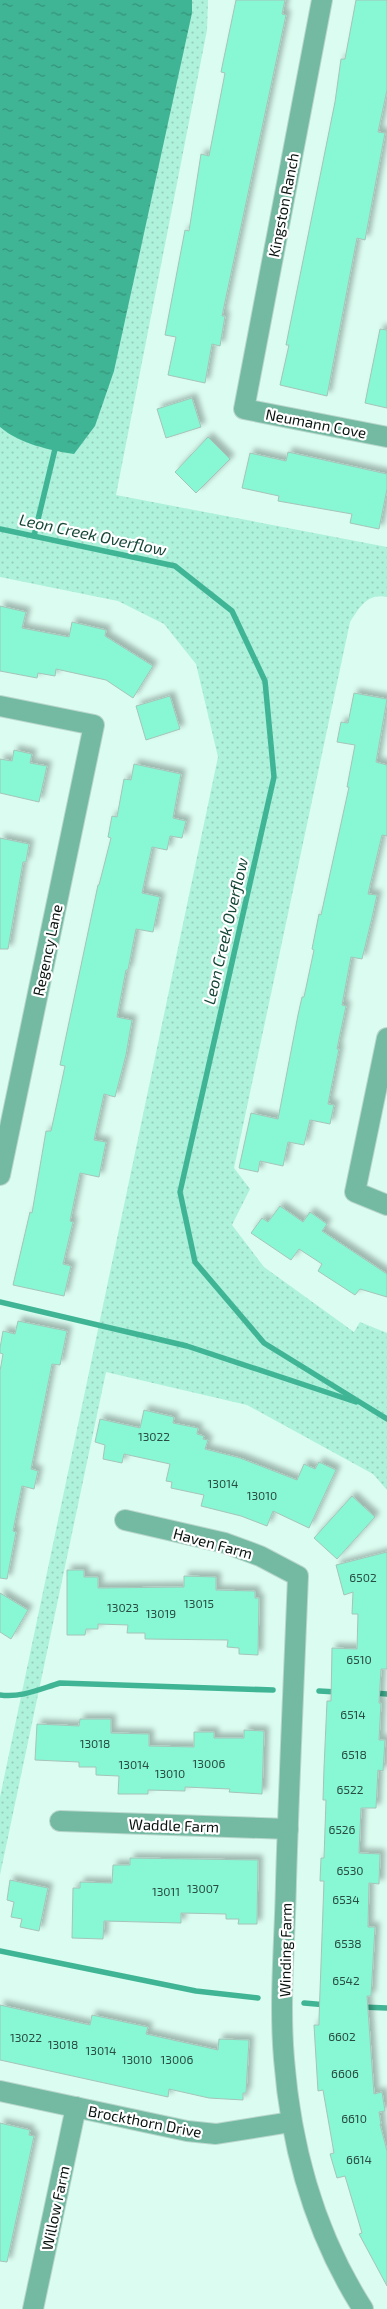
<svg xmlns="http://www.w3.org/2000/svg" width="387" height="2309" font-family="'Exo 2',sans-serif">
<style>
.grass{fill:url(#grass-dots)}
.water{fill:url(#water-ripples)}
.lines{fill:none;stroke-linecap:round;stroke-linejoin:round}
.stream{stroke:#40b595;stroke-width:5.5}
.building{fill:#87f7d4;stroke:#a5c4b9;filter:url(#shadow)}
.minor-casing{stroke:#b9d7cc;stroke-width:22}
.minor{stroke:#74baa3;stroke-width:20}
.labels{text-anchor:middle;dominant-baseline:central;stroke-width:4.5;stroke-linejoin:round;paint-order:stroke}
.number-label{font-size:12px;fill:#284c40}
.street-label{font-size:15px;fill:#08130f;stroke:#fff}
.water-label{font-size:16px;font-style:italic;fill:#164739;stroke:#fff}
</style>
<defs>
<pattern id="grass-dots" width="8" height="8" patternUnits="userSpaceOnUse" patternTransform="scale(1.25)"><rect width="8" height="8" fill="#aef2db"/><path d="M2 2h.1M6 6h.1" fill="none" stroke="#94cfbb" stroke-width="1.8" stroke-linecap="round"/></pattern>
<pattern id="water-ripples" width="26" height="14" patternUnits="userSpaceOnUse" patternTransform="scale(1.25)"><rect width="26" height="14" fill="#40b595"/><path d="M2 4q2-2 4 0t4 0M15 11q2-2 4 0t4 0" fill="none" stroke="#349278"/></pattern>
<filter id="shadow"><feDropShadow dx="4.5" dy="-4.5" stdDeviation="2.5" flood-color="#0004"/></filter>
</defs>
<rect width="100%" height="100%" fill="#dbfcf0"/>
<path class="grass" d="M0,0H208L207,30L116,495L387,547V597C367,593 360,607 350,622L234,1168L250,1189L232,1225L264,1267L354,1332L360,1322L387,1333V1490L373,1474L247,1405L106,1372L0,1875V1797L218,757L196,664L164,624L118,601L0,577Z"/>
<path class="water" d="M0,0H192V13L114,371L95,426L74,454C49,450 20,444 0,427Z"/>
<g class="lines">
<g class="stream">
<path d="M0,529L175,566L232,611L265,681L274,777L180,1192L195,1262L264,1343L387,1419"/>
<path d="M34,536L56,445"/>
<path d="M0,1302L187,1346L356,1402"/>
<path d="M319,1691L337,1692"/>
<path d="M374,1693L387,1694"/>
<path d="M0,1695C21,1698 40,1689 60,1683L273,1690"/>
<path d="M0,1951L196,1991L258,1998"/>
<path d="M304,2003L327,2005"/>
<path d="M361,2007L387,2008"/>
</g>
</g>
<g class="building">
<path d="M236,0H285L282,14L286,15L222,316H225L220,346L212,344L205,383L168,375L176,337L165,335L185,230L189,231L201,154L209,156L225,73L221,72Z"/>
<path d="M356,0H387V90L378,132L385,133L365,240L357,238L327,396L280,385L289,345H286L335,102L341,59H345Z"/>
<path d="M380,329L387,330V408L365,403Z"/>
<path d="M192,398L201,427L166,438L157,409Z"/>
<path d="M208,437L230,459L196,493L175,472Z"/>
<path d="M288,452L387,474V489L379,529L350,523L352,514L278,501L279,496L242,488L250,453L286,461Z"/>
<path d="M0,606L26,612L22,628L69,637L72,622L106,630L105,636L153,666L133,698L106,680L56,669L55,676L38,673L37,678L0,671Z"/>
<path d="M354,693L387,699L376,762L387,765V836L382,835L368,894L377,895L372,918L362,959L351,957L342,1005L346,1006L337,1049H339L328,1104L334,1105L330,1124L310,1120L304,1145L288,1142L283,1166L260,1161L258,1172L239,1168L251,1113L278,1119L298,1015L302,997H304L314,950L312,949L319,914L321,915L349,787H347L355,745L337,742L341,722L348,723Z"/>
<path d="M170,696L180,729L146,740L136,706Z"/>
<path d="M14,750L32,754L30,763L47,766L39,802L0,793V759L12,761Z"/>
<path d="M134,764L181,774L173,818L186,821L182,838L170,836L167,850L152,847L142,893L160,897L153,932L136,929L128,970H126L117,1017L132,1020L126,1055L115,1097L104,1094L94,1140L106,1142L99,1177L80,1173L70,1221L73,1222L63,1264L71,1266L64,1296L13,1285L30,1212L32,1213L46,1131H51L65,1066L60,1065L98,885H99L111,838L108,837L112,816L117,817L124,779L131,780Z"/>
<path d="M0,838L29,844L26,862H23L8,949H0Z"/>
<path d="M280,1206L303,1222L310,1212L327,1224L322,1231L387,1274V1297L360,1289L355,1295L318,1271L322,1264L299,1249L291,1260L251,1233L262,1218L268,1222Z"/>
<path d="M18,1321L67,1331L60,1365L52,1364L31,1469L38,1471L34,1489L22,1486L13,1531L16,1532L7,1579L0,1578V1371L3,1354L0,1353V1348L3,1331L15,1334Z"/>
<path d="M144,1410L174,1417L173,1423L198,1428L197,1434L204,1436L203,1439L208,1440L205,1449L240,1458L297,1480L304,1464L315,1469L319,1462L336,1470L309,1528L273,1511L267,1526L241,1516L201,1506L204,1495L171,1488L172,1482L166,1481L170,1464L124,1454L122,1463L103,1459L105,1445L95,1442L100,1419L140,1428Z"/>
<path d="M352,1496L375,1517L337,1559L314,1538Z"/>
<path d="M387,1552V1669H381L379,1703H381L379,1740H385L383,1771L378,1770L376,1808H361L359,1853L380,1854L379,1884L369,1883L368,1927H375L371,1996H367L374,2094L382,2092L385,2111L379,2112L381,2124H380L387,2151V2286L359,2234L362,2233L345,2176L337,2178L330,2154L334,2153L323,2090L318,2091L314,2025H319V2019L324,1881H320L321,1858H324L326,1800H323L324,1768L327,1701H331L332,1648L357,1649L358,1614H352L353,1592L344,1595L336,1565Z"/>
<path d="M67,1570H84V1577H98V1588L184,1587V1576L216,1577V1590L255,1591V1598H259L258,1655L239,1654V1648L227,1647L228,1640L145,1639V1633H127L128,1625L98,1624V1629H86L85,1635H67Z"/>
<path d="M0,1593L28,1610L11,1639L0,1632Z"/>
<path d="M80,1719H111V1733L149,1734V1746L194,1747V1732H214V1738H244V1730L264,1731L262,1794L229,1792L230,1789L185,1787V1791L148,1790V1794H118L119,1776L96,1775V1767H79V1762L35,1760L37,1724L79,1726Z"/>
<path d="M130,1858L258,1860L257,1924H238L239,1919H226V1914L181,1913V1923L104,1921L103,1939L72,1938L73,1888H80V1882L112,1883L113,1865H130Z"/>
<path d="M10,1880L48,1888L39,1931L20,1927L22,1919L11,1917L14,1902L7,1900Z"/>
<path d="M0,2005L90,2025L92,2015L148,2027L146,2034L218,2050L219,2039L249,2040L246,2093H243V2100L209,2098L169,2089L168,2097L0,2060Z"/>
<path d="M0,2123L30,2130L29,2135L34,2136L7,2262L0,2261Z"/>
</g>
<g class="lines">
<g class="minor-casing">
<g id="minor">
<path d="M322,0L244,409L387,437"/>
<path d="M0,706L94,725L0,1175"/>
<path d="M387,1038L355,1192L387,1205"/>
<path d="M125,1520L225,1543L260,1556L298,1576C294,1678 289,1780 286,1882C285,1940 279,2001 284,2059C291,2147 315,2234 363,2309"/>
<path d="M60,1821L288,1829"/>
<path d="M0,2091L187,2131L216,2134L291,2122"/>
<path d="M33,2309L76,2107"/>
</g>
</g>
<use href="#minor" class="minor"/>
</g>
<g class="labels">
<g class="number-label">
<text x="154" y="1436">13022</text>
<text x="223" y="1483">13014</text>
<text x="262" y="1495">13010</text>
<text x="363" y="1577">6502</text>
<text x="199" y="1603">13015</text>
<text x="123" y="1607">13023</text>
<text x="161" y="1613">13019</text>
<text x="359" y="1659">6510</text>
<text x="353" y="1714">6514</text>
<text x="95" y="1743">13018</text>
<text x="354" y="1754">6518</text>
<text x="209" y="1763">13006</text>
<text x="134" y="1764">13014</text>
<text x="170" y="1773">13010</text>
<text x="350" y="1789">6522</text>
<text x="342" y="1829">6526</text>
<text x="350" y="1870">6530</text>
<text x="203" y="1888">13007</text>
<text x="166" y="1891">13011</text>
<text x="346" y="1899">6534</text>
<text x="348" y="1943">6538</text>
<text x="346" y="1980">6542</text>
<text x="342" y="2036">6602</text>
<text x="26" y="2037">13022</text>
<text x="63" y="2044">13018</text>
<text x="101" y="2050">13014</text>
<text x="137" y="2059">13010</text>
<text x="177" y="2059">13006</text>
<text x="345" y="2073">6606</text>
<text x="354" y="2118">6610</text>
<text x="359" y="2159">6614</text>
</g>
<g class="street-label">
<text transform="translate(283 205) rotate(-79)">Kingston Ranch</text>
<text transform="translate(316 423) rotate(11)">Neumann Cove</text>
<text transform="translate(47 950) rotate(-78)">Regency Lane</text>
<text transform="translate(213 1543) rotate(15)">Haven Farm</text>
<text transform="translate(174 1825) rotate(2)">Waddle Farm</text>
<text transform="translate(285 1950) rotate(-89)">Winding Farm</text>
<text transform="translate(145 2121) rotate(11)">Brockthorn Drive</text>
<text transform="translate(55 2208) rotate(-78)">Willow Farm</text>
</g>
<g class="water-label">
<text transform="translate(93 534) rotate(12)">Leon Creek Overflow</text>
<text transform="translate(225 931) rotate(-77)">Leon Creek Overflow</text>
</g>
</g>
</svg>
